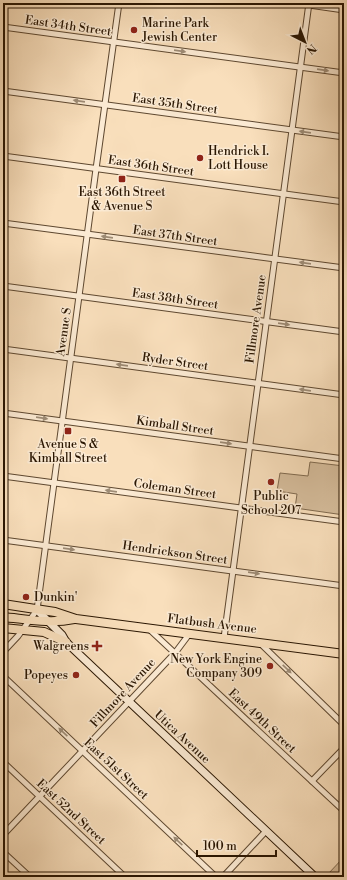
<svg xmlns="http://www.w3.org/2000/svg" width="347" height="880" font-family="'Libre Bodoni',serif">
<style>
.green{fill:#d6bd9c;stroke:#806a4f}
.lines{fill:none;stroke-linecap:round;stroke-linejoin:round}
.minor-casing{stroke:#5e4830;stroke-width:7}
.secondary-casing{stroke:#2a1602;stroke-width:9}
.primary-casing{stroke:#2a1602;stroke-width:10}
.minor{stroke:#fbead3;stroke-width:5}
.secondary{stroke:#fbead3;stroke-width:7}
.primary{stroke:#f9dfbc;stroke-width:8}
.oneway{fill:#9d8b75}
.poi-dot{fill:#8f2418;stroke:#fbead3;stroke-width:1.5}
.labels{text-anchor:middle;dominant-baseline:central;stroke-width:3;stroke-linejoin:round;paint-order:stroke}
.poi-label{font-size:12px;fill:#2a1602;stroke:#fbead3;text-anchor:start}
.street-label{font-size:12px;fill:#2a1602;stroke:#fbead3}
</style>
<rect width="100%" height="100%" fill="#f9dfbc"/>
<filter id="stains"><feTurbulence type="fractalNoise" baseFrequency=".005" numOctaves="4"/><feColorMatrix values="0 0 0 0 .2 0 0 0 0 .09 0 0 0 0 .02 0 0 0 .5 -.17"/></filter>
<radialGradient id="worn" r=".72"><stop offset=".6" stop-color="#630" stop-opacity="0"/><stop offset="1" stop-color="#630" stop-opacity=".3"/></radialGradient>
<g class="green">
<path d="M310,462L344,466V515L295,508L297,494L277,491L280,473L308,476Z"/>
<path d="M344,857V877H331L328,874Z"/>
</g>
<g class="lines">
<g class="minor-casing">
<g id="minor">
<path d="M295,3L344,10"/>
<path d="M3,27L344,73"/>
<path d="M3,91L344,137"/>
<path d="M3,156L344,202"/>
<path d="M3,223L344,268"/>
<path d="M3,286L344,332"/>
<path d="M3,349L344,395"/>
<path d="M3,413L344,459"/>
<path d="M3,476L344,522"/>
<path d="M3,540L344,586"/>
<path d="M149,629L344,811"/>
<path d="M224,638L309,3"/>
<path d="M261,644L344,725"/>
<path d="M3,652L18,636L37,610L96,169L119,3"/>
<path d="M3,676L216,877"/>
<path d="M3,762L125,877"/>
<path d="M312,781L344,748"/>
<path d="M3,835L175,653L190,633"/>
<path d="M3,852L30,877"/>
<path d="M223,877L266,831"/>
</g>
</g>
<g class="secondary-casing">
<path id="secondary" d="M37,610L62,635L66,642L315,877"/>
</g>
<g class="primary-casing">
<g id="primary">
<path d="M3,604L55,612L76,619L344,654"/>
<path d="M3,617C26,619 50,624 74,619"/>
<path d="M3,628L44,632L66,642"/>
</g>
</g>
<use href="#minor" class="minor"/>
<use href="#secondary" class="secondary"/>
<use href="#primary" class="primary"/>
</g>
<defs><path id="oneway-solid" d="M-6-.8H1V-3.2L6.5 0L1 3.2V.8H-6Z"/></defs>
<g class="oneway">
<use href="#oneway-solid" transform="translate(180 51) rotate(8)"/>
<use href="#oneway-solid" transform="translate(323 70) rotate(8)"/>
<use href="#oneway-solid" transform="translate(79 101) rotate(-172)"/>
<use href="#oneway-solid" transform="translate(305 132) rotate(-172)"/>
<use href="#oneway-solid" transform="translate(107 237) rotate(-172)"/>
<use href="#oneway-solid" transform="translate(305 263) rotate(-172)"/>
<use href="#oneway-solid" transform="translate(284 324) rotate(8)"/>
<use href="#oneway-solid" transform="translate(122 365) rotate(-172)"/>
<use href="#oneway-solid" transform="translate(305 390) rotate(-172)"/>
<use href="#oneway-solid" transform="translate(42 418) rotate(8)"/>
<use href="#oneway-solid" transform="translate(226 443) rotate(8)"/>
<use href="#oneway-solid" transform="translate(111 491) rotate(-172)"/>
<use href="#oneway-solid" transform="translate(69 549) rotate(8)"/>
<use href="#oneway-solid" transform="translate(254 573) rotate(8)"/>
<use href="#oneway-solid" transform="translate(287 669) rotate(44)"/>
<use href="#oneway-solid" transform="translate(63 732) rotate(-137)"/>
<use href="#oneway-solid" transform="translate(178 841) rotate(-137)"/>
</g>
<g class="poi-dot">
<circle cx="134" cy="30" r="4"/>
<circle cx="200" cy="158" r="4"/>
<rect x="118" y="175" width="8" height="8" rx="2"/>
<rect x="64" y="427" width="8" height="8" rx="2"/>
<circle cx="271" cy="482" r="4"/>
<circle cx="26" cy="597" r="4"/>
<path d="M95 640h4v4h4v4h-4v4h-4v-4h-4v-4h4z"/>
<circle cx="270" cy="666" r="4"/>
<circle cx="76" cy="675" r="4"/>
</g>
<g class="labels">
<g class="poi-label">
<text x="142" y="23">Marine Park<tspan x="142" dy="14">Jewish Center</tspan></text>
<text x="208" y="151">Hendrick I.<tspan x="208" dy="14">Lott House</tspan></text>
<text x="122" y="192" text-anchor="middle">East 36th Street<tspan x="122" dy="14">&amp; Avenue S</tspan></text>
<text x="68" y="444" text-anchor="middle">Avenue S &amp;<tspan x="68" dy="14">Kimball Street</tspan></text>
<text x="271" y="496" text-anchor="middle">Public<tspan x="271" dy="14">School 207</tspan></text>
<text x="34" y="597">Dunkin'</text>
<text x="89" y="646" text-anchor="end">Walgreens</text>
<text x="262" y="659" text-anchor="end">New York Engine<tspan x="262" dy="14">Company 309</tspan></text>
<text x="68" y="675" text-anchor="end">Popeyes</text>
</g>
<g class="street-label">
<text transform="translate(68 26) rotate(8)">East 34th Street</text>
<text transform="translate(175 104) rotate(8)">East 35th Street</text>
<text transform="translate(151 166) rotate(8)">East 36th Street</text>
<text transform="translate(175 236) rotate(8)">East 37th Street</text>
<text transform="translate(175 299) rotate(8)">East 38th Street</text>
<text transform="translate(256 319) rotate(-82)">Fillmore Avenue</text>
<text transform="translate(64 332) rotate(-82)">Avenue S</text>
<text transform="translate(175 362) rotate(8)">Ryder Street</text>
<text transform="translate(175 426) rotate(8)">Kimball Street</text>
<text transform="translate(175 489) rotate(8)">Coleman Street</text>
<text transform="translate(175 553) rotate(8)">Hendrickson Street</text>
<text transform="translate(212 624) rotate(7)">Flatbush Avenue</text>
<text transform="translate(123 693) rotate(-47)">Fillmore Avenue</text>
<text transform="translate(262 721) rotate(43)">East 49th Street</text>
<text transform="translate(182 737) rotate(43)">Utica Avenue</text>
<text transform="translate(116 769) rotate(43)">East 51st Street</text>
<text transform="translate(71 812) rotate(43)">East 52nd Street</text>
</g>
</g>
<rect width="347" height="880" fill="none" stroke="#f9dfbc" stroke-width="16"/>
<rect x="4" y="4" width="339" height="872" fill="none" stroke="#2a1602" stroke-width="2"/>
<rect x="8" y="8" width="331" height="864" fill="none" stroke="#2a1602"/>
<g transform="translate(305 42) rotate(138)" stroke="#fbead3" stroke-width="3" paint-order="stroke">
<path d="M0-3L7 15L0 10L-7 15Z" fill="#2a1602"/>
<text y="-6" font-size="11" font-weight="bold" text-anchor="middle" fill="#2a1602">N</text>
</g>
<path d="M197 850v6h79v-6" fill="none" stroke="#2a1602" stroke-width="2"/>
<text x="203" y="850" font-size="12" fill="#2a1602" stroke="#fbead3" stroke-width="3" paint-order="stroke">100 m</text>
<rect width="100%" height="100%" filter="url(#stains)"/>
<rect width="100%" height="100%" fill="url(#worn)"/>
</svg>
